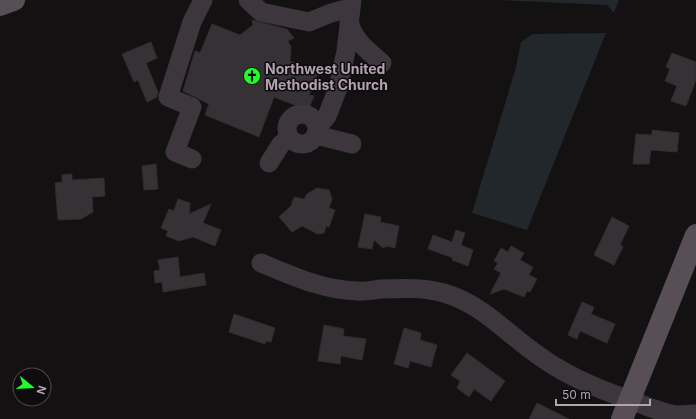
<svg xmlns="http://www.w3.org/2000/svg" width="696" height="419" font-family="Inter,sans-serif">
<style>
.green{fill:#21272b}
.building{fill:#353134;stroke:#2f2b2e}
.lines{fill:none;stroke-linecap:round;stroke-linejoin:round}
.minor{stroke:#3d363c;stroke-width:19}
.major{stroke:#574e56;stroke-width:22}
.labels{text-anchor:middle;dominant-baseline:central;stroke-width:3;stroke-linejoin:round;paint-order:stroke}
.poi-label{font-size:14px;font-weight:bold;fill:#b4a2b3;stroke:#0e0c0d;text-anchor:start}
</style>
<rect width="100%" height="100%" fill="#131112"/>
<g class="green">
<path d="M498,0H619L614,13L607,5Z"/>
<path d="M606,33L527,230L472,213L516,67L521,42L532,34Z"/>
</g>
<g class="building">
<path d="M252,20L287,29L294,38L288,41L291,47L290,61L318,72L309,95L314,96L308,110L274,97L259,137L205,115L209,104L183,91L195,51L200,53L212,24L240,35L253,25Z"/>
<path d="M151,42L157,58L146,63L158,92L157,97L147,102L138,80L134,82L122,54Z"/>
<path d="M672,53L696,62V80L686,106L671,101L677,86L665,81L670,69L666,67Z"/>
<path d="M652,130L679,133L677,152L651,150L649,164H633L636,134L652,135Z"/>
<path d="M156,164L158,189L144,190L142,166Z"/>
<path d="M72,174V180L104,178L105,196L92,197L93,212L81,219L58,220L55,183L62,182V175Z"/>
<path d="M317,188L329,190L332,199L329,208L335,210L329,227L326,226L324,233L318,234L302,226L292,232L279,217L291,206L294,197L304,199L307,194Z"/>
<path d="M178,199L190,203L189,214L211,204L203,223L221,230L215,246L193,237L179,241L166,236L168,231L161,228L169,209L174,211Z"/>
<path d="M365,214L381,217L380,222L399,226L395,248L387,246L383,248L374,240L372,249L358,247Z"/>
<path d="M612,217L629,226L620,245L623,247L614,265L594,255Z"/>
<path d="M456,230L465,233L461,245L473,250L468,266L452,260L453,258L428,249L433,235L452,242Z"/>
<path d="M511,246L524,253L520,260L533,267L529,275L537,279L530,292L527,291L524,297L504,289L490,294L501,273L494,269L498,263L494,261L501,248L508,252Z"/>
<path d="M178,257L180,277L204,273L206,285L163,292L162,282L155,283L154,271L160,270L158,260Z"/>
<path d="M582,302L594,307L591,314L615,324L607,343L580,331L577,339L568,335Z"/>
<path d="M234,314L275,328L271,342L266,341L265,344L229,332Z"/>
<path d="M324,325L344,329L343,336L366,339L362,360L341,356L340,364L318,361Z"/>
<path d="M404,328L421,333L420,340L437,345L431,367L410,361L408,368L394,364Z"/>
<path d="M467,353L505,381L491,401L474,389L469,397L457,388L460,381L451,375Z"/>
<path d="M537,403L569,419H529Z"/>
</g>
<g class="lines">
<g class="minor">
<path d="M248,0L261,12L309,22L331,13L350,8"/>
<path d="M349,21C353,40 368,51 382,63"/>
<circle cx="302" cy="129" r="15"/>
<path d="M316,123L323,121L327,116L338,88L346,51L352,0"/>
<path d="M316,135L352,144"/>
<path d="M192,159L175,152L192,107L168,97L192,22L203,0"/>
<path d="M269,163L281,144L289,138"/>
<path d="M261,263C292,276 323,290 357,291C365,292 373,290 381,289C404,288 428,287 450,295C487,308 510,337 542,358C579,384 621,397 663,412L675,415L696,414"/>
</g>
<g class="major">
<path d="M0,5L14,0"/>
<path d="M622,419L696,235"/>
</g>
</g>
<defs>
<g id="church-disc" transform="scale(0.9)"><circle r="9.5" fill="#24f92a" stroke="#0e0c0d"/><path d="M-1.2-6h2.4v3.5h3.3v2.4h-3.3V6h-2.4V-.1h-3.3v-2.4h3.3Z" fill="#111"/></g>
</defs>
<g fill-rule="evenodd">
<use href="#church-disc" x="252" y="76"/>
</g>
<g class="labels">
<g class="poi-label">
<text x="265" y="68">Northwest United<tspan x="265" dy="16">Methodist Church</tspan></text>
</g>
</g>
<g transform="translate(32 387) rotate(108)"><circle r="19" fill="#0e0c0d" stroke="#50484f"/>
<path d="M0-3L7 15L0 10L-7 15Z" fill="#24f92a"/>
<text y="-6" font-size="11" font-weight="bold" text-anchor="middle" fill="#b4a2b3">N</text>
</g>
<path d="M556 399v6h94v-6" fill="none" stroke="#b4a2b3" stroke-width="2"/>
<text x="562" y="399" font-size="12" fill="#b4a2b3" stroke="#0e0c0d" stroke-width="3" paint-order="stroke">50 m</text>
</svg>
